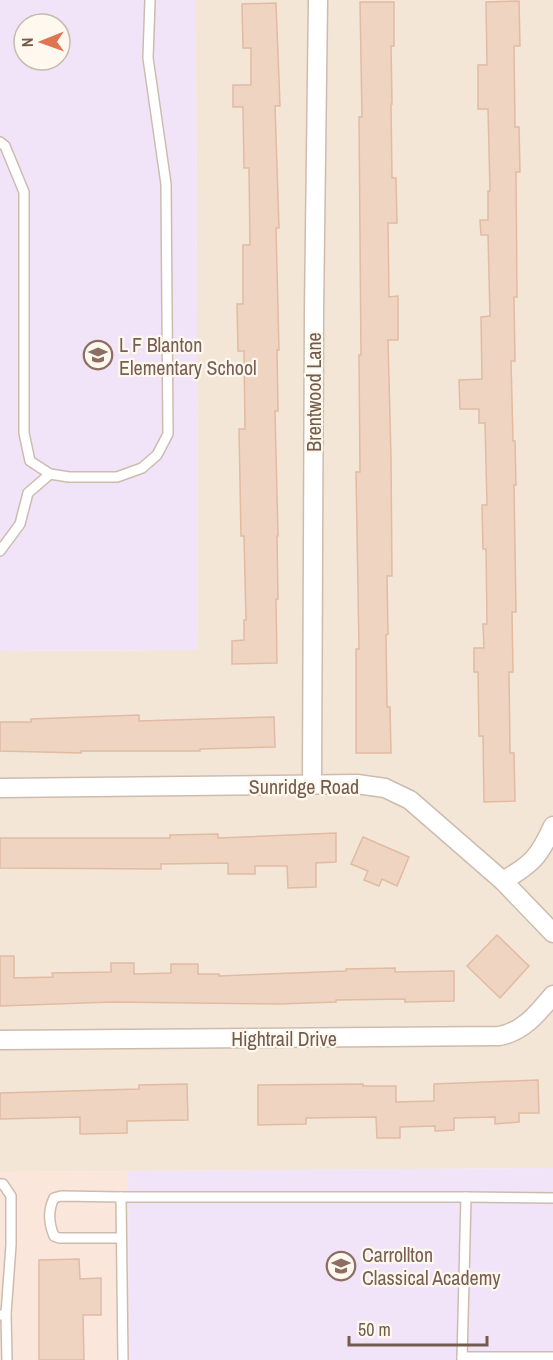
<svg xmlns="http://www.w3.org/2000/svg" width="553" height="1360" font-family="'Archivo Narrow',sans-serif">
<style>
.residential{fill:#f3e6d6}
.commercial{fill:#fbe6dc}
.education{fill:#f1e4f8;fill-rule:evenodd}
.building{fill:#efd4c1;stroke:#e1bba2;stroke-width:1.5}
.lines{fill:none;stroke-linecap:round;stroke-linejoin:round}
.lane-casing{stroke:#cdbcae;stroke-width:12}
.street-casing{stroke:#cdbcae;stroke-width:21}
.lane{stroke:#fff;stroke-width:9}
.street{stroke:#fff;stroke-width:18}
.labels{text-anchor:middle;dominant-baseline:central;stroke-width:4.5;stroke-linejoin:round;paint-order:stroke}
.education-label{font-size:20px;fill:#785e54;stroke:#fef8ee;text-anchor:start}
.street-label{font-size:20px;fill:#745c4d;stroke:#fef8ee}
</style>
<rect width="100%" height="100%" fill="#fbf4e8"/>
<path class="residential" d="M196,0H553V1168L0,1172V651L198,650Z"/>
<path class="commercial" d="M128,1171L129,1360H0V1172Z"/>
<g class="education">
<path d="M0,0H196L198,650L0,651ZM24,24H60V60H24Z"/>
<path d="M553,1168V1360H129L128,1171Z"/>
</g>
<g class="building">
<path d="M519,1L520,46H514L515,127H519L520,172H516L517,297H514L515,361H511L513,441H515L516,485H514L516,612H512L513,672H509L510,753H514L515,801L484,802L483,736H479L478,672H474V648H484L483,624H487L486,549H483L482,505H487L485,423H479V409H460L459,380L482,379L481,317L490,316L488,235H481L480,220H488V191H490L488,109H478V65H487L486,2Z"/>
<path d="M360,2H394V46H391L392,104H391L392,178H396L397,223H388L389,297L398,296V340H388L391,458L392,576H387L388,634L386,635L387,707H390L391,753H356V649H359L356,472H360L359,355H361L359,117H362Z"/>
<path d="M276,3L280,106H275L279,228H276L279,350H277L278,411H275L278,536H277L278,599H276L277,663L232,664V641L244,640V620H246L244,536H241L239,429H245L244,351H238L237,304H243V245H250L249,168H244L243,107H233V85H251V48H243L242,4Z"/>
<path d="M139,715V721L274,717L275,747L200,749V751H81V753L0,751V722H31V719Z"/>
<path d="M336,833V862L316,863V887L288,888L287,866H255V874H228V863L161,864V869L0,868V838H170V835L218,834V838Z"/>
<path d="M363,837L409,857L397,886L382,879L379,886L364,880L368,871L351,864Z"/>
<path d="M497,935L529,966L500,998L467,966Z"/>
<path d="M0,956H14V978L53,977L52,973L111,972V963H134V974L171,973V964H198V974H219V976L346,971V969L395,968V972L454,971V1001L405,1002V999L336,1000V1002L279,1004L112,1002L0,1006Z"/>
<path d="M538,1080L539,1113H519V1122L495,1124V1117L454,1118V1130L435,1131V1126L400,1127V1138H377L376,1117L306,1118V1124L258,1125V1085L363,1084V1086H396V1102L434,1101V1084Z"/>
<path d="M187,1084L188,1120L127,1121V1133L80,1134V1117L0,1119V1093L139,1089V1085Z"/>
<path d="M79,1259L80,1279L101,1278V1315H83L84,1360H39V1260Z"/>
</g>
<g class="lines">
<g class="lane-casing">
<g id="lane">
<path d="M0,142L5,146L24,192V433L30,461L50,474L69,477H117L142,468L157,455L168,434L166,184L148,58L150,0"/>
<path d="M0,551L20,524L28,493L50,474"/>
<path d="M0,1184H3L11,1196V1245L6,1314"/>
<path d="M121,1197L61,1196L54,1198C48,1210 49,1224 54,1236L59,1238H121"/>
<path d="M466,1197L553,1198"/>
<path d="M0,1315L6,1314L7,1360"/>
<path d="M462,1357H553"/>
<path d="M123,1360L121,1197H466L462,1360"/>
</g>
</g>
<g class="street-casing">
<g id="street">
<path d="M312,785L314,311L318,0"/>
<path d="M0,788L357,784L385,788L410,800L503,881L553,933"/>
<path d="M503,881C532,864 539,857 553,826"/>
<path d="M0,1040L499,1036C523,1032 538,1013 553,995"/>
</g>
</g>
<use href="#lane" class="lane"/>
<use href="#street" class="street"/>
</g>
<defs>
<g id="school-ring" transform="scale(1.5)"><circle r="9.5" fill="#fef8ee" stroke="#8d6e63" stroke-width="1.5"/><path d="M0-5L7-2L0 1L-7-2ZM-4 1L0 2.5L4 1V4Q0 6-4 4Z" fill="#8d6e63"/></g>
</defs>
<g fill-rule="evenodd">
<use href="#school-ring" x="98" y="355"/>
<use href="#school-ring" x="341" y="1266"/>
</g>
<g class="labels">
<g class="education-label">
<text x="119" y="344">L F Blanton<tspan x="119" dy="23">Elementary School</tspan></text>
<text x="362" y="1254">Carrollton<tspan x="362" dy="23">Classical Academy</tspan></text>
</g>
<g class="street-label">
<text transform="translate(313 392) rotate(-90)">Brentwood Lane</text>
<text x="304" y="786">Sunridge Road</text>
<text x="284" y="1038">Hightrail Drive</text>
</g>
</g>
<g transform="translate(42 42) rotate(269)"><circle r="28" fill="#fef8ee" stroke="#c7baae" stroke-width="1.5"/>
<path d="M0-4.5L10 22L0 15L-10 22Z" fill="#de7654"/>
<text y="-9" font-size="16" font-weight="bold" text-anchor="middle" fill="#745c4d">N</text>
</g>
<path d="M349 1336v9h138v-9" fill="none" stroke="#745c4d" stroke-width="3"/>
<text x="358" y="1336" font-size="18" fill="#745c4d" stroke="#fef8ee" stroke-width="4.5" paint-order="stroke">50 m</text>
</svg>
